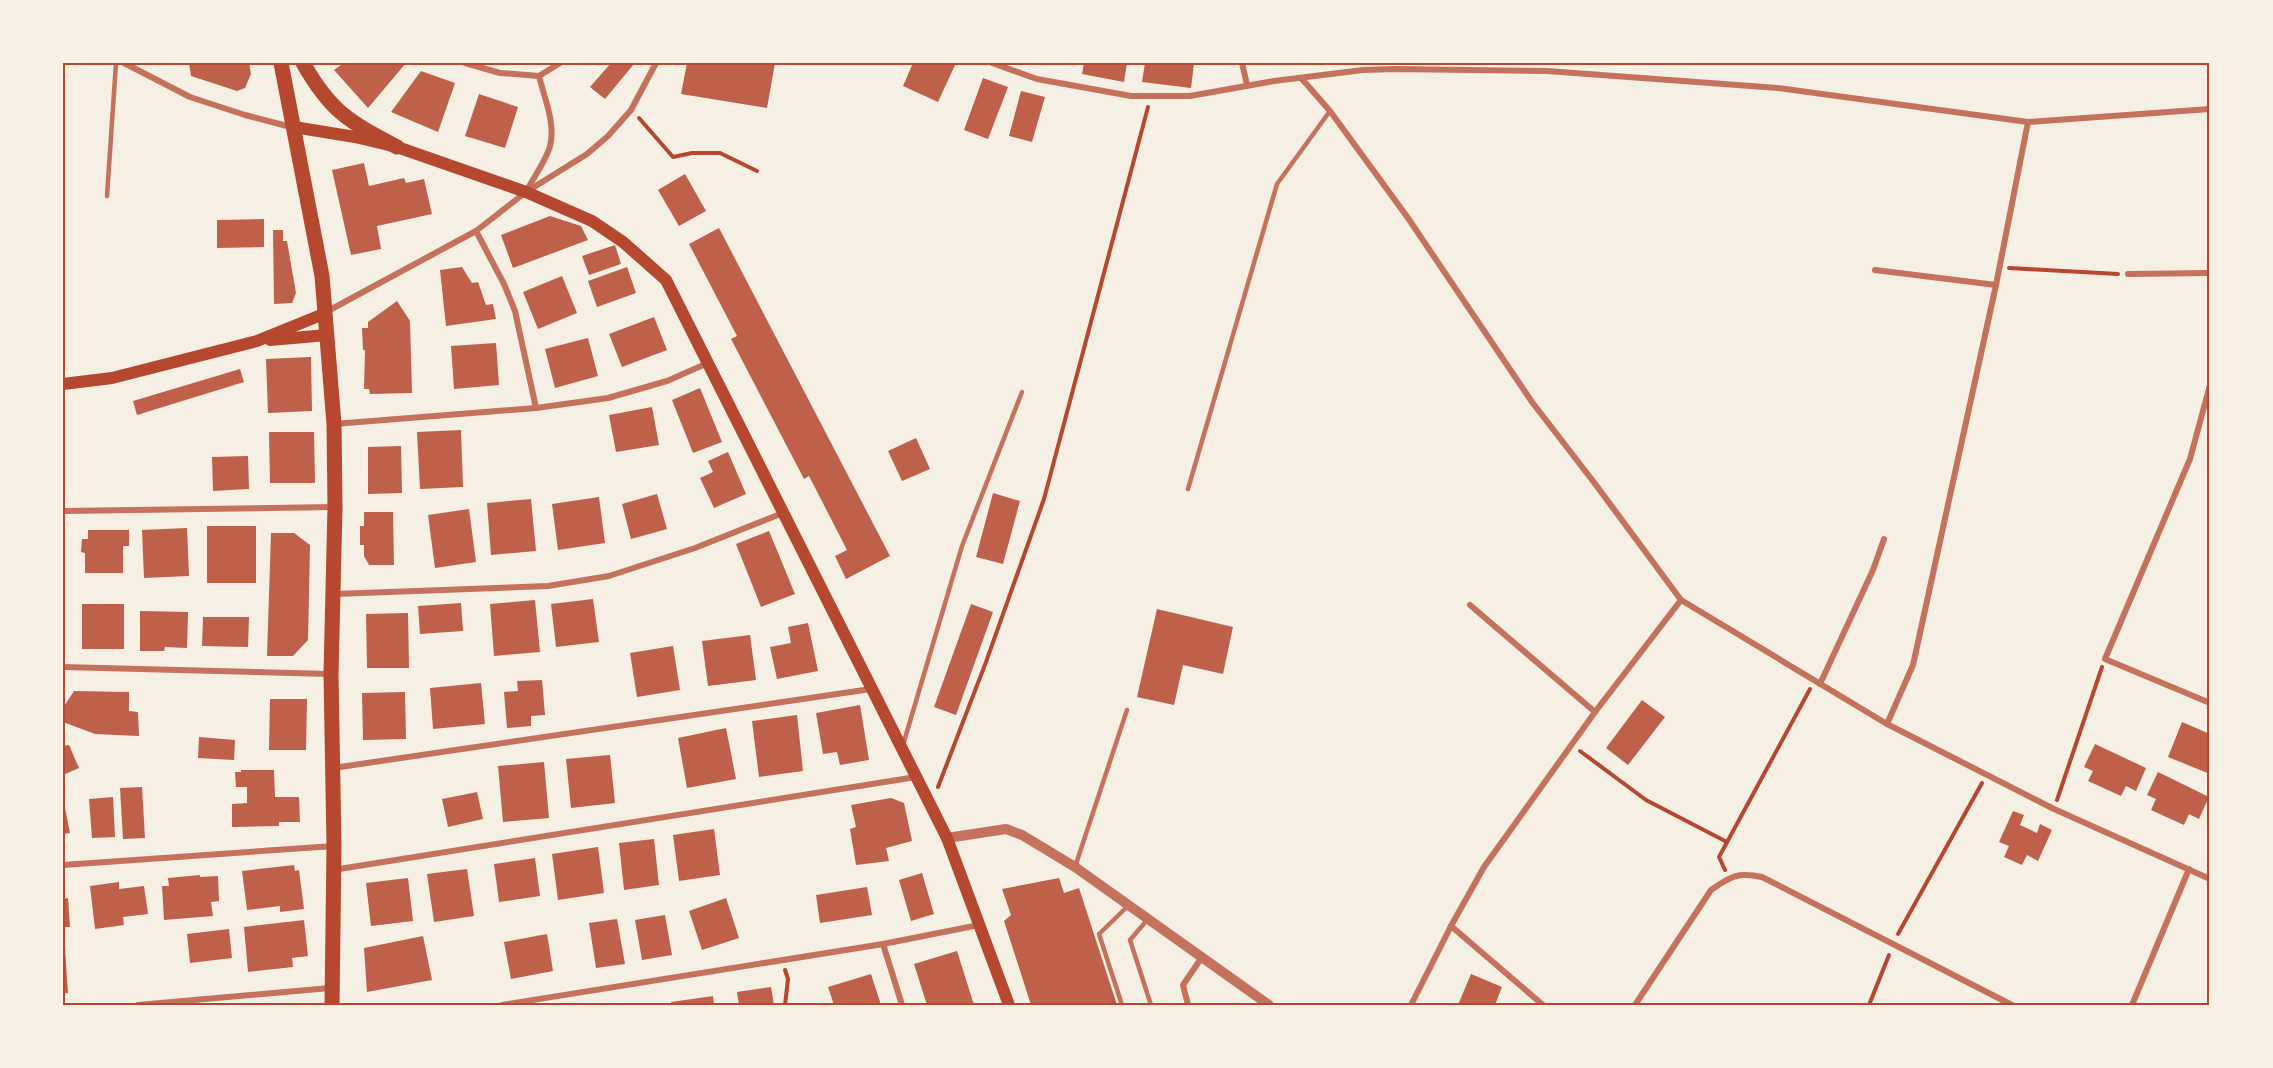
<svg xmlns="http://www.w3.org/2000/svg" width="2273" height="1068" font-family="'Sofia Sans Condensed',sans-serif">
<style>
.building{fill:#bf614a}
.lines{fill:none;stroke-linecap:round;stroke-linejoin:round}
.path{stroke:#b5482f;stroke-width:4}
.service{stroke:#c5725c;stroke-width:4.5}
.minor{stroke:#c5725c;stroke-width:6}
.tertiary{stroke:#c5725c;stroke-width:10}
.secondary{stroke:#b5482f;stroke-width:12}
.primary{stroke:#b5482f;stroke-width:15}
.neatline{fill:none;stroke:#b5482f;stroke-width:2}
</style>
<rect width="100%" height="100%" fill="#f6efe4"/>
<g class="building">
<path d="M189,63H249L251,74L245,88L237,91L191,76Z"/>
<path d="M344,63H406L368,108L334,70Z"/>
<path d="M611,63L634,64L605,99L590,87Z"/>
<path d="M687,63H775L767,108L681,94Z"/>
<path d="M913,63H956L938,102L903,86Z"/>
<path d="M1084,63H1127L1124,82L1082,74Z"/>
<path d="M1145,63H1194L1191,88L1142,82Z"/>
<path d="M421,71L455,83L438,132L391,112Z"/>
<path d="M983,78L1008,87L988,139L964,130Z"/>
<path d="M1021,91L1045,97L1032,142L1009,136Z"/>
<path d="M479,94L518,107L505,148L465,136Z"/>
<path d="M364,163L369,186L404,178L406,183L424,179L432,214L377,226L381,249L351,255L332,170Z"/>
<path d="M685,174L706,211L679,226L658,190Z"/>
<path d="M550,216L581,226L588,240L513,268L501,235Z"/>
<path d="M264,219V247L217,248V220Z"/>
<path d="M719,228L890,556L846,579L835,556L847,550L809,476L804,479L731,339L737,336L689,244Z"/>
<path d="M273,230H283V241H287L296,293L292,303L274,304Z"/>
<path d="M615,245L621,264L589,275L582,256Z"/>
<path d="M462,267L472,283L478,282L486,305L493,304L496,319L446,326L440,270Z"/>
<path d="M627,267L636,293L597,307L588,281Z"/>
<path d="M562,276L577,313L538,329L523,292Z"/>
<path d="M397,301L410,321L412,393L370,394L369,389H364L365,350H363L362,328H368V322Z"/>
<path d="M654,317L667,350L622,367L609,334Z"/>
<path d="M588,338L598,376L555,388L545,349Z"/>
<path d="M496,343L499,385L454,389L451,346Z"/>
<path d="M311,357L312,411L268,413L266,359Z"/>
<path d="M240,369L244,382L137,415L133,401Z"/>
<path d="M700,388L722,442L693,453L672,400Z"/>
<path d="M652,407L659,445L616,452L609,415Z"/>
<path d="M461,430L463,487L420,489L417,432Z"/>
<path d="M269,432H314L315,483H270Z"/>
<path d="M916,438L930,469L902,481L888,451Z"/>
<path d="M401,446L402,493L368,494V447Z"/>
<path d="M728,452L746,494L714,508L700,478L713,472L708,461Z"/>
<path d="M248,456L249,489L213,491L212,457Z"/>
<path d="M993,493L1020,501L1003,564L976,557Z"/>
<path d="M657,494L667,529L631,539L622,504Z"/>
<path d="M599,497L605,543L558,550L552,504Z"/>
<path d="M531,499L536,551L491,555L487,503Z"/>
<path d="M469,509L476,562L435,568L428,515Z"/>
<path d="M364,512H393L394,565H369L364,556V545H360V526H364Z"/>
<rect x="207" y="526" width="49" height="57"/>
<path d="M187,528L189,576L144,578L142,530Z"/>
<path d="M88,530H129V546H123V573H85V553L81,552L82,539H88Z"/>
<path d="M769,531L795,594L761,607L736,544Z"/>
<path d="M271,533H294L310,545L308,640L293,656H267Z"/>
<path d="M593,599L599,642L556,647L551,604Z"/>
<path d="M535,600L540,652L494,656L490,604Z"/>
<path d="M461,603L463,631L420,634L418,606Z"/>
<rect x="82" y="604" width="42" height="45"/>
<path d="M971,604L993,612L956,715L934,707Z"/>
<path d="M1157,609L1233,627L1223,674L1183,665L1174,705L1137,697Z"/>
<path d="M140,611L188,612L187,648L165,647L164,651H140Z"/>
<path d="M408,613L409,668H367L366,614Z"/>
<path d="M203,617H249L248,647L202,646Z"/>
<path d="M808,623L818,671L777,679L770,647L791,643L788,627Z"/>
<path d="M750,635L756,680L708,686L702,641Z"/>
<path d="M673,646L680,690L637,697L630,653Z"/>
<path d="M542,680L545,715L531,716V726L507,728L504,692L518,691L517,681Z"/>
<path d="M481,683L485,724L433,729L430,688Z"/>
<path d="M74,691L129,692V711L138,712L139,736L95,734L63,722V708Z"/>
<path d="M405,692L406,739L363,740L362,693Z"/>
<path d="M270,699H307L306,750H269Z"/>
<path d="M1642,700L1665,717L1628,765L1606,748Z"/>
<path d="M860,705L869,760L840,765L837,752L823,754L816,713Z"/>
<path d="M797,715L803,771L759,777L752,721Z"/>
<path d="M2182,722L2210,734V774L2168,757Z"/>
<path d="M726,728L736,779L687,788L678,738Z"/>
<path d="M199,737L235,740L234,760L198,758Z"/>
<path d="M2095,744L2146,768L2136,791L2126,786L2121,796L2088,781L2093,771L2084,767Z"/>
<path d="M69,745L79,768L63,775V746Z"/>
<path d="M610,755L615,803L571,808L566,759Z"/>
<path d="M544,762L549,818L503,822L498,766Z"/>
<path d="M241,770H274L275,797H299L300,822H279V826L232,827V804L247,803V787H236L235,772H241Z"/>
<path d="M2158,772L2209,797L2199,819L2189,814L2184,825L2151,810L2156,799L2147,795Z"/>
<path d="M142,787L145,838L123,839L120,788Z"/>
<path d="M477,792L483,819L448,827L442,799Z"/>
<path d="M113,797L115,837L92,838L89,799Z"/>
<path d="M891,798L904,803L912,841L886,848L889,861L856,865L850,829L856,827L851,805Z"/>
<path d="M63,808H65L70,833L63,834Z"/>
<path d="M2013,811L2024,815L2020,825L2037,833L2040,824L2052,830L2038,861L2027,855L2022,865L2004,857L2009,846L1999,842Z"/>
<path d="M714,829L720,875L679,881L673,835Z"/>
<path d="M654,839L659,885L624,890L619,843Z"/>
<path d="M598,847L604,893L558,900L552,854Z"/>
<path d="M535,858L540,896L499,902L494,864Z"/>
<path d="M294,865L295,871L299,870L304,909L280,912V906L247,910L242,871Z"/>
<path d="M467,869L474,916L434,922L427,874Z"/>
<path d="M922,873L934,914L911,921L899,880Z"/>
<path d="M200,875V877L218,876L219,901L211,902L213,916L164,920L162,886H169L168,878Z"/>
<path d="M408,878L413,921L371,926L366,883Z"/>
<path d="M1059,878L1064,893L1079,888L1117,1005H1031L1004,921L1011,915L1002,889Z"/>
<path d="M119,882V889L144,886L148,914L123,917L124,925L95,929L90,886Z"/>
<path d="M867,887L872,915L820,923L816,895Z"/>
<path d="M68,898L70,927H63V899Z"/>
<path d="M726,898L739,938L702,950L689,911Z"/>
<path d="M665,915L672,955L642,960L635,920Z"/>
<path d="M617,919L625,964L596,968L589,923Z"/>
<path d="M304,920L308,956L292,958L293,967L248,972L244,927Z"/>
<path d="M229,929L232,958L190,963L187,934Z"/>
<path d="M547,934L553,971L511,979L504,942Z"/>
<path d="M423,936L432,980L367,992L364,948Z"/>
<path d="M63,948H65L68,993H63Z"/>
<path d="M957,951L974,1005H927L914,964Z"/>
<path d="M871,974L881,1005H834L828,987Z"/>
<path d="M1471,974L1502,987L1495,1005H1458Z"/>
<path d="M771,987L774,1005H739L737,992Z"/>
<path d="M713,996L714,1005H672L671,1002Z"/>
</g>
<g class="lines">
<g class="path">
<path d="M639,118L673,157L692,153H720L757,171"/>
<path d="M2009,268L2118,274"/>
<path d="M1580,751L1646,800L1727,842"/>
<path d="M938,787L986,662L1044,499L1148,107"/>
<path d="M2057,800L2102,667"/>
<path d="M1725,870L1719,857L1810,689"/>
<path d="M1898,934L1982,783"/>
<path d="M785,970L788,979L785,1005"/>
<path d="M1869,1005L1889,955"/>
</g>
<g class="service">
<path d="M107,196L116,63"/>
<path d="M1188,489L1277,184L1330,111"/>
<path d="M903,745L962,546L1022,392"/>
<path d="M1075,867L1127,710"/>
<path d="M1148,919L1130,940L1151,1005"/>
<path d="M1122,1005L1099,934L1128,906"/>
</g>
<g class="minor">
<path d="M124,63L190,97L245,115L291,127"/>
<path d="M465,63L500,73L539,76"/>
<path d="M992,63L1037,79L1131,96H1190L1274,81L1363,70L1395,69L1547,71L1778,88L2028,122L2210,109"/>
<path d="M1242,63L1247,85"/>
<path d="M539,76L560,63"/>
<path d="M1302,79L1330,111L1408,218L1532,402L1596,485L1681,600L1887,724L2054,809L2210,879"/>
<path d="M526,192C533,178 546,161 550,146C556,124 544,97 539,76"/>
<path d="M476,231L504,284L515,311L536,408"/>
<path d="M1875,270L1996,285"/>
<path d="M2128,274L2210,273"/>
<path d="M326,312L476,231L526,192L587,154L608,136L631,110L656,63"/>
<path d="M2210,385L2190,459L2105,659L2210,703"/>
<path d="M334,424L536,408L608,398L667,381L708,363"/>
<path d="M63,511L335,507"/>
<path d="M335,594L548,586L609,576L695,548L783,513"/>
<path d="M1470,605L1595,712"/>
<path d="M63,667L330,674"/>
<path d="M1820,684L1873,570L1884,539"/>
<path d="M1887,724L1913,665L1996,285L2028,122"/>
<path d="M333,768L871,689"/>
<path d="M63,865L334,846"/>
<path d="M333,870L916,777"/>
<path d="M1451,926L1543,1005"/>
<path d="M883,944L902,1005"/>
<path d="M138,1005L330,988"/>
<path d="M502,1005L883,944L979,925"/>
<path d="M1188,1005L1183,985L1202,957"/>
<path d="M1411,1005L1451,926L1484,867L1595,712L1681,600"/>
<path d="M1635,1005L1711,890C1731,876 1738,872 1762,877L2012,1005"/>
<path d="M2132,1005L2189,869"/>
</g>
<path class="tertiary" d="M947,838L1006,829L1022,835L1075,867L1269,1005"/>
<g class="secondary">
<path d="M294,127L355,137L397,147L526,192L592,221L623,242L666,280L947,838L1009,1005"/>
<path d="M270,340L327,335"/>
<path d="M63,384L112,378L257,341L326,313"/>
</g>
<g class="primary">
<path d="M281,63L322,276L334,424L335,507L331,674L334,846L332,1005"/>
<path d="M303,63C331,112 348,121 397,147"/>
</g>
</g>
<rect width="2273" height="1068" fill="none" stroke="#f6efe4" stroke-width="129"/>
<rect x="64" y="64" width="2144" height="940" class="neatline"/>
</svg>
